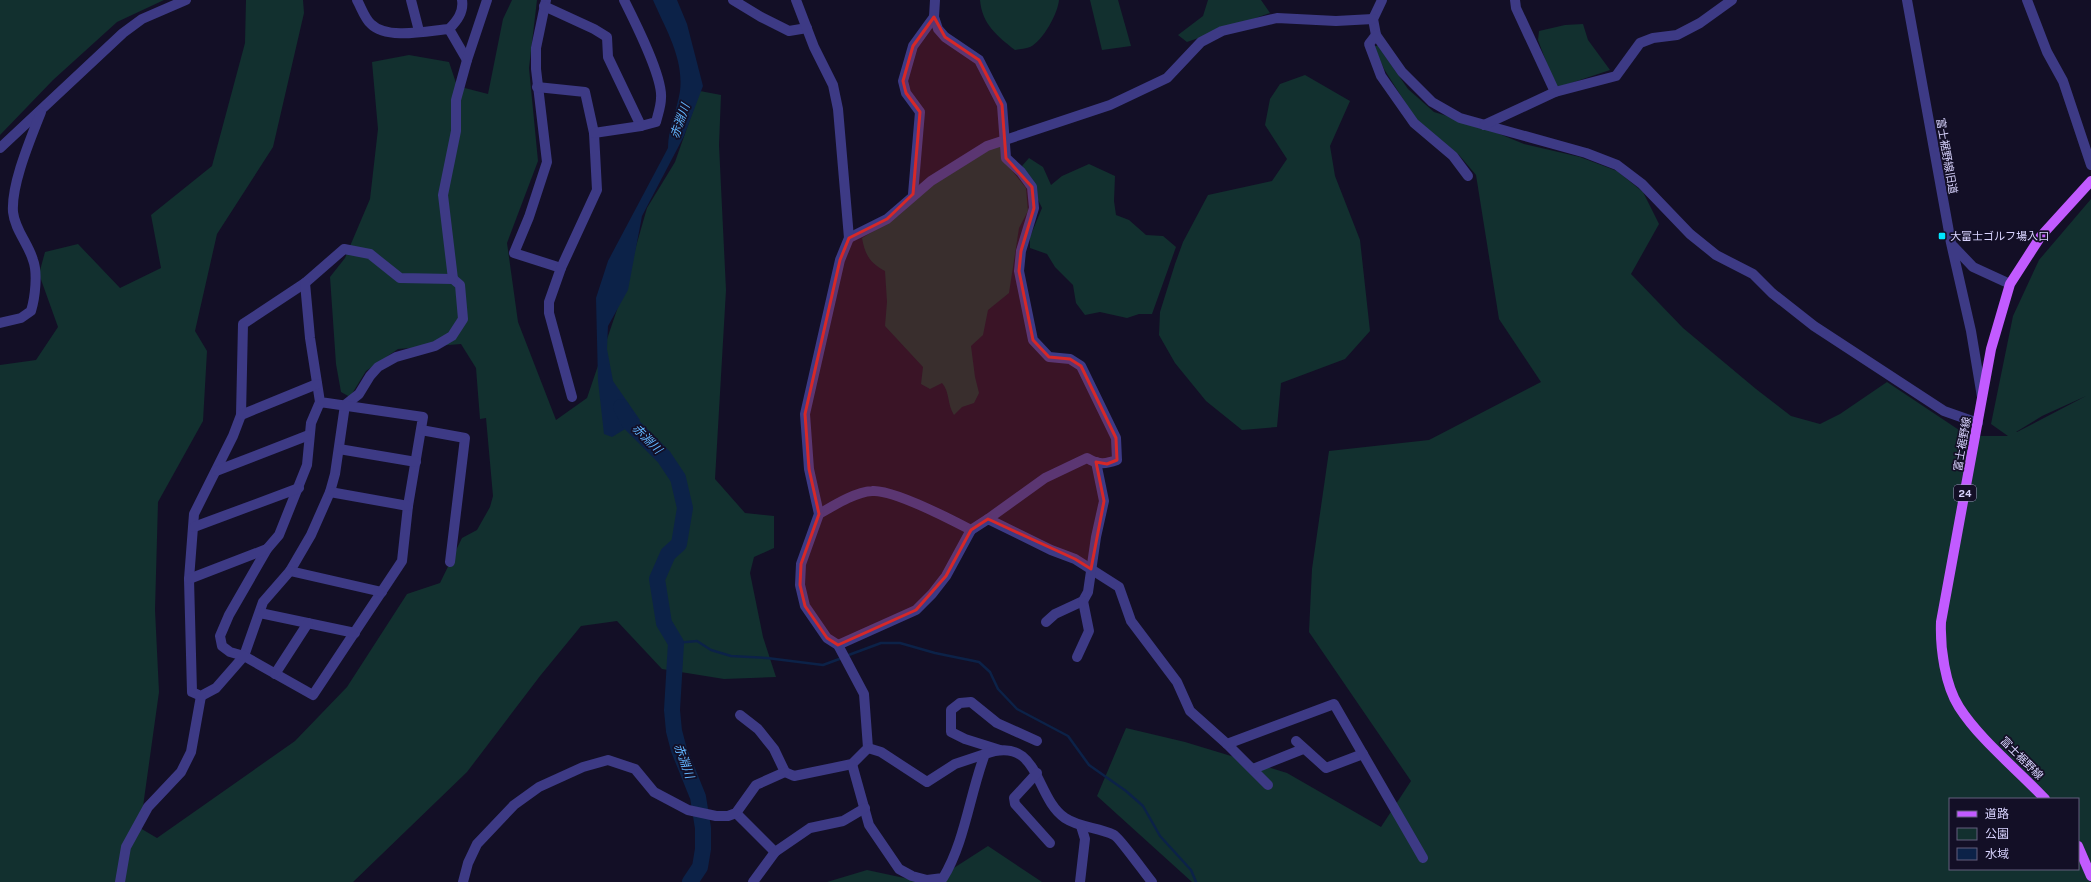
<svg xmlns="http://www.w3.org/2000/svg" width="2091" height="882" font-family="'Public Sans','Noto Sans JP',sans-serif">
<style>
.green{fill:#12302f;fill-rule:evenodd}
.water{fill:#0c2248}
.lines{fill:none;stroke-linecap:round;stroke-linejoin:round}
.stream{stroke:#0c2248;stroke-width:2.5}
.river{stroke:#0c2248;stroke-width:16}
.minor{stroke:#3d3a85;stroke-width:10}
.major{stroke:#c25bff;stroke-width:10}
.marked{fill:#d62828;fill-opacity:0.2;stroke:#d62828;stroke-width:3;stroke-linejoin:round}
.poi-dot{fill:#00e5ff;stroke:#130f26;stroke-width:1.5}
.labels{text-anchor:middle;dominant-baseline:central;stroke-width:3.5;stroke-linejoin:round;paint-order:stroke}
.shield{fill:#130f26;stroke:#9e99be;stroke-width:1}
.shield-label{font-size:10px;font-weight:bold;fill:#d9d4ff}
.street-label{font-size:11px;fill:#d9d4ff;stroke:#130f26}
.poi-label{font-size:11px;fill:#d9d4ff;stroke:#130f26;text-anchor:start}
.water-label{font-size:12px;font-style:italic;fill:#62b6ff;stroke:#130f26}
</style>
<rect width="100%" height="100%" fill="#130f26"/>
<g class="green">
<path d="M0,0H164L117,22L53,80L0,135Z"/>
<path d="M246,0H303L304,13L273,147L217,234L195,331L207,351L203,421L158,502L155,610L159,692L140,828L157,838L295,741L347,687L407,594L440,583L462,538L477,530L490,507L493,496L486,418L480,419L476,368L461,344L398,349L366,371L350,397L341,392L336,364L330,277L345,258L370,199L378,129L372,62L409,55L449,62L457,86L488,94L503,19L512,0H537L529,68L538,161L507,243L518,322L556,420L587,398L622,295L647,208L675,162L700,91L721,95L719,145L726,290L715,479L745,513L774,516V548L754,557L750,573L763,637L776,677L724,679L662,669L617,621L581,626L540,676L467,772L353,882H0V365L36,360L58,327L39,274L45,252L78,244L120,288L161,268L151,215L212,166L245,43Z"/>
<path d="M980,0H1059C1058,13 1043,41 1030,47C1026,49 1019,49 1015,50C997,36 982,24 980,0Z"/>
<path d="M1090,0H1118L1131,46L1102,50Z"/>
<path d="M1208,0H1261L1270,13L1187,42L1178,35L1203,16Z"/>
<path d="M1583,24L1588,40L1610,70L1556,88L1538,40L1539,31L1565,25Z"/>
<path d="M1374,46H1378L1408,89L1434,112L1480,126L1524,144L1580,157L1617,171L1643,192L1659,224L1631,274L1683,328L1756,389L1791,416L1820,424L1840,414L1887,382L1968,436H2008L1991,424L2013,316L2039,260L2091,199V882H1192L1097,796L1126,728L1185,742L1287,773L1381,827L1411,781L1309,632L1312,569L1329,451L1429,440L1541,382L1499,319L1476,175L1459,155L1415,118L1384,69ZM2086,396L2017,432H2016L2042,416ZM1950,799H2078V869H1950Z"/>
<path d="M1305,75L1350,101L1330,146L1335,176L1360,240L1370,331L1345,359L1281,383L1277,427L1242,430L1206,401L1175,363L1159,335L1160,312L1175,264L1183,242L1208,195L1272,181L1287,159L1265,125L1270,99L1280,84Z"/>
<path d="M1000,144L1006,163L1026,188L1028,211L1019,228L1009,293L988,310L983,335L971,346L975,377L979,393L974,403L962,407L954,415C947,404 950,392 942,383L930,389L921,384L923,367L885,326L887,302L885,271C870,263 865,255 862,238L898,216L921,194L952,171Z"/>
<path d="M1029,158L1043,167L1051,185L1062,176L1089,164L1115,176L1114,201L1116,215L1129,220L1146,235L1163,236L1176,247L1152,314H1139L1127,318L1100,312L1085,315L1076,303L1073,285L1055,267L1047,254L1030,248V237L1042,208L1022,166Z"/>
<path d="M988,846L1042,882H932Z"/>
<path d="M867,870L923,882H827Z"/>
</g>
<path class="water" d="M653,0H677L687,24L703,86L684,136L642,216L628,290L608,326L607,349L613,381L640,420L612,437L604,434L598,381L596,298L608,261L668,148C668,128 677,111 680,91C684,58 665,28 653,0Z"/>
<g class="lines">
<g class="stream">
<path d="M676,643L697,641L711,650L731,656L767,658L823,665L842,658"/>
<path d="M846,656L881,643H900L935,653L979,662L990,672L998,689L1017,709L1068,736L1089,765L1126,791L1143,806L1160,836L1191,870L1196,882"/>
</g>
<path class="river" d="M621,407L629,422L664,457L678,478L685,508L679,544L668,554L657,579L664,623L676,643L672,710L674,731L679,750L698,797L703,828V849L700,867L690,882"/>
<g class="minor">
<path d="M357,0C361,7 365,19 371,24C387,40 427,31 449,29C457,21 464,12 462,0"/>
<path d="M411,0L419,31"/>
<path d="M546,0L536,48V69L547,162L529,217L514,253L561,268"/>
<path d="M733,0L761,17L789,31L807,28"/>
<path d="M935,0L934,17L938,29L945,37L979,60L1002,105L1006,158L1021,172L1032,187L1034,208L1021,251L1019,271L1033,340L1049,357L1070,359L1081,366L1116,438L1117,460C1106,464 1098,465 1087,458L1045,478L988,519"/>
<path d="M1382,0L1373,19L1376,35L1402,72L1432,102L1460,118L1586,153L1617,165L1642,184L1690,234L1716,255L1753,274L1772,293L1814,326L1944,411L1978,423"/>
<path d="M1515,0L1516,8L1555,92"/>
<path d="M1907,0L1951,243L1971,331L1982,397"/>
<path d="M2027,0L2047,52L2063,81L2091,165"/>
<path d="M544,6L594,29L607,37L608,57L641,126"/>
<path d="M449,29L467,60"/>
<path d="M1376,35L1369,44L1381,76L1414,123L1453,156L1468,176"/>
<path d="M537,87L585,92L594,133L597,190L561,268L549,302V313L572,397"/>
<path d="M1484,125L1555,92L1616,76L1640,43L1653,38L1677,35L1700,23L1732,0"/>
<path d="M594,133L641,126L656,122C658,114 661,106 661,98C663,77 634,20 624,0"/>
<path d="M0,148L123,33L142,19L186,0"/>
<path d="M913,194L920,112L906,93L903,81L913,46L934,17"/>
<path d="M849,238L887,219L931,181L987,146L1110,105L1167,78L1201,42L1222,31L1277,18L1336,21L1373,19"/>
<path d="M1953,246L1973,267L2010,284"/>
<path d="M344,249L370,254L400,278L453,279L460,285L463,319L452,336L435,346L396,357L378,367L370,376L359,394L345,405L335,474L330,492L311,535L290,571L263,602L244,656L216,688L201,696L192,692L189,579L194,514L233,436L241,415L243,324L305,283Z"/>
<path d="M453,279L443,195L456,131V100L467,60L487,0"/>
<path d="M305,283L310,338L320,402L311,423L307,465L279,535L267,549L229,615L220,636L222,646L230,652L244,656L313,695L402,561L408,506L423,417L320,402"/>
<path d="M0,323L21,318L31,311C35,298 38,273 33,260C28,243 15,230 13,212C11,184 31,138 41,112"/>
<path d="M241,415L317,384"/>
<path d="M421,430L465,438L450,562"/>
<path d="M339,449L416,462"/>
<path d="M216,471L309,435"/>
<path d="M330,492L408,506"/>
<path d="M819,514C833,506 855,492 872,491C893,489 950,519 971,530L988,519L1051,550L1075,559L1119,587L1131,621L1177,682L1190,711L1227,744L1268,785"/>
<path d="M194,527L299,488"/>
<path d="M290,571L382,592"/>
<path d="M189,579L267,549"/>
<path d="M260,613L355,633"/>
<path d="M1046,622L1055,614L1083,601L1088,592L1096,537L1104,501L1096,462"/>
<path d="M838,645L916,610L932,594L946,576L971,530"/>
<path d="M1077,657L1089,631L1083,601"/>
<path d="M275,674L308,623"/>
<path d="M740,715L758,729L774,749L785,772L794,776L852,764L868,748L864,694L838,645L827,638L805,606L800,585L801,564L819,514L809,469L805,414L840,260L849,238L838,109L833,85L814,47L796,0"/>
<path d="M1296,741L1326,768L1363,754"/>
<path d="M1227,744L1334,704L1423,858"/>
<path d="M868,748L881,752L927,782L955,764L985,754"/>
<path d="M1000,750L965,739L951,732V710L960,703L971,702L997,723L1037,741"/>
<path d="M852,764L869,825L899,869L912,876L927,880L943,878C965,842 970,793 985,754C1040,734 1034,797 1065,818C1080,828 1098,827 1114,835C1119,837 1146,875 1152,882"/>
<path d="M1253,769L1303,749"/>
<path d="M1037,773L1014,798L1015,804L1050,843"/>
<path d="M736,813L775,852"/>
<path d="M120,882L126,847L148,807L181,772L191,752L201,696"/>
<path d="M463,882L468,863L477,844L514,805L539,787L583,767L608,760L635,769L654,792L688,810L716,816H728L736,813L756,785L785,772"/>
<path d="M753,882L775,852L810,828L843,821L865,808"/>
<path d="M1080,882L1085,839L1081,826"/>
</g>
<g class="major">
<path d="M2045,799C2018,770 1980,740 1959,707C1945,685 1940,648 1941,622L1991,349L2010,284L2041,236L2091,181"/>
<path d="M2078,846L2091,876"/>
</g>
</g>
<path class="marked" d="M934,17L945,37L979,60L1002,105L1006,158L1032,187L1034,208L1021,251L1019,271L1033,340L1049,357L1070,359L1081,366L1116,438L1117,460L1107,464L1096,462L1104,501L1091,569L1075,559L988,519L971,530L946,576L916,610L838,645L827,638L805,606L800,585L801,564L819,514L809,469L805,414L840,260L849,238L887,219L913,194L920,112L906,93L903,81L913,46Z"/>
<rect class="poi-dot" x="1938" y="232" width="8" height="8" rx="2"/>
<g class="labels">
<rect class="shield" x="1954" y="485" width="22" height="16" rx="3"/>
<g class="shield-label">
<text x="1965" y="493">24</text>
</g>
<g class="street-label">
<text transform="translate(1947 156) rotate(80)">富士裾野線旧道</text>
<text transform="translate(1962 444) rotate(-80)">富士裾野線</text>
<text transform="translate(2022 758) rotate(45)">富士裾野線</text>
</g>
<g class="poi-label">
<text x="1950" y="236">大富士ゴルフ場入口</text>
</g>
<g class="water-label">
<text transform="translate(680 121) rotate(-71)">赤淵川</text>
<text transform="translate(647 439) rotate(45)">赤淵川</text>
<text transform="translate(684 761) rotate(70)">赤淵川</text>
</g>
</g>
<rect x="1949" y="798" width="130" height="72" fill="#130f26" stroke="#625e7d"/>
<rect x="1957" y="811" width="20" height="6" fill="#c25bff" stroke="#625e7d"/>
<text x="1985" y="818" font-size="12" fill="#d9d4ff">道路</text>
<rect x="1957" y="828" width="20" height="12" fill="#12302f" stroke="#625e7d"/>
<text x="1985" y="838" font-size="12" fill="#d9d4ff">公園</text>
<rect x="1957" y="848" width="20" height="12" fill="#0c2248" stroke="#625e7d"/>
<text x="1985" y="858" font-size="12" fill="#d9d4ff">水域</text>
</svg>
